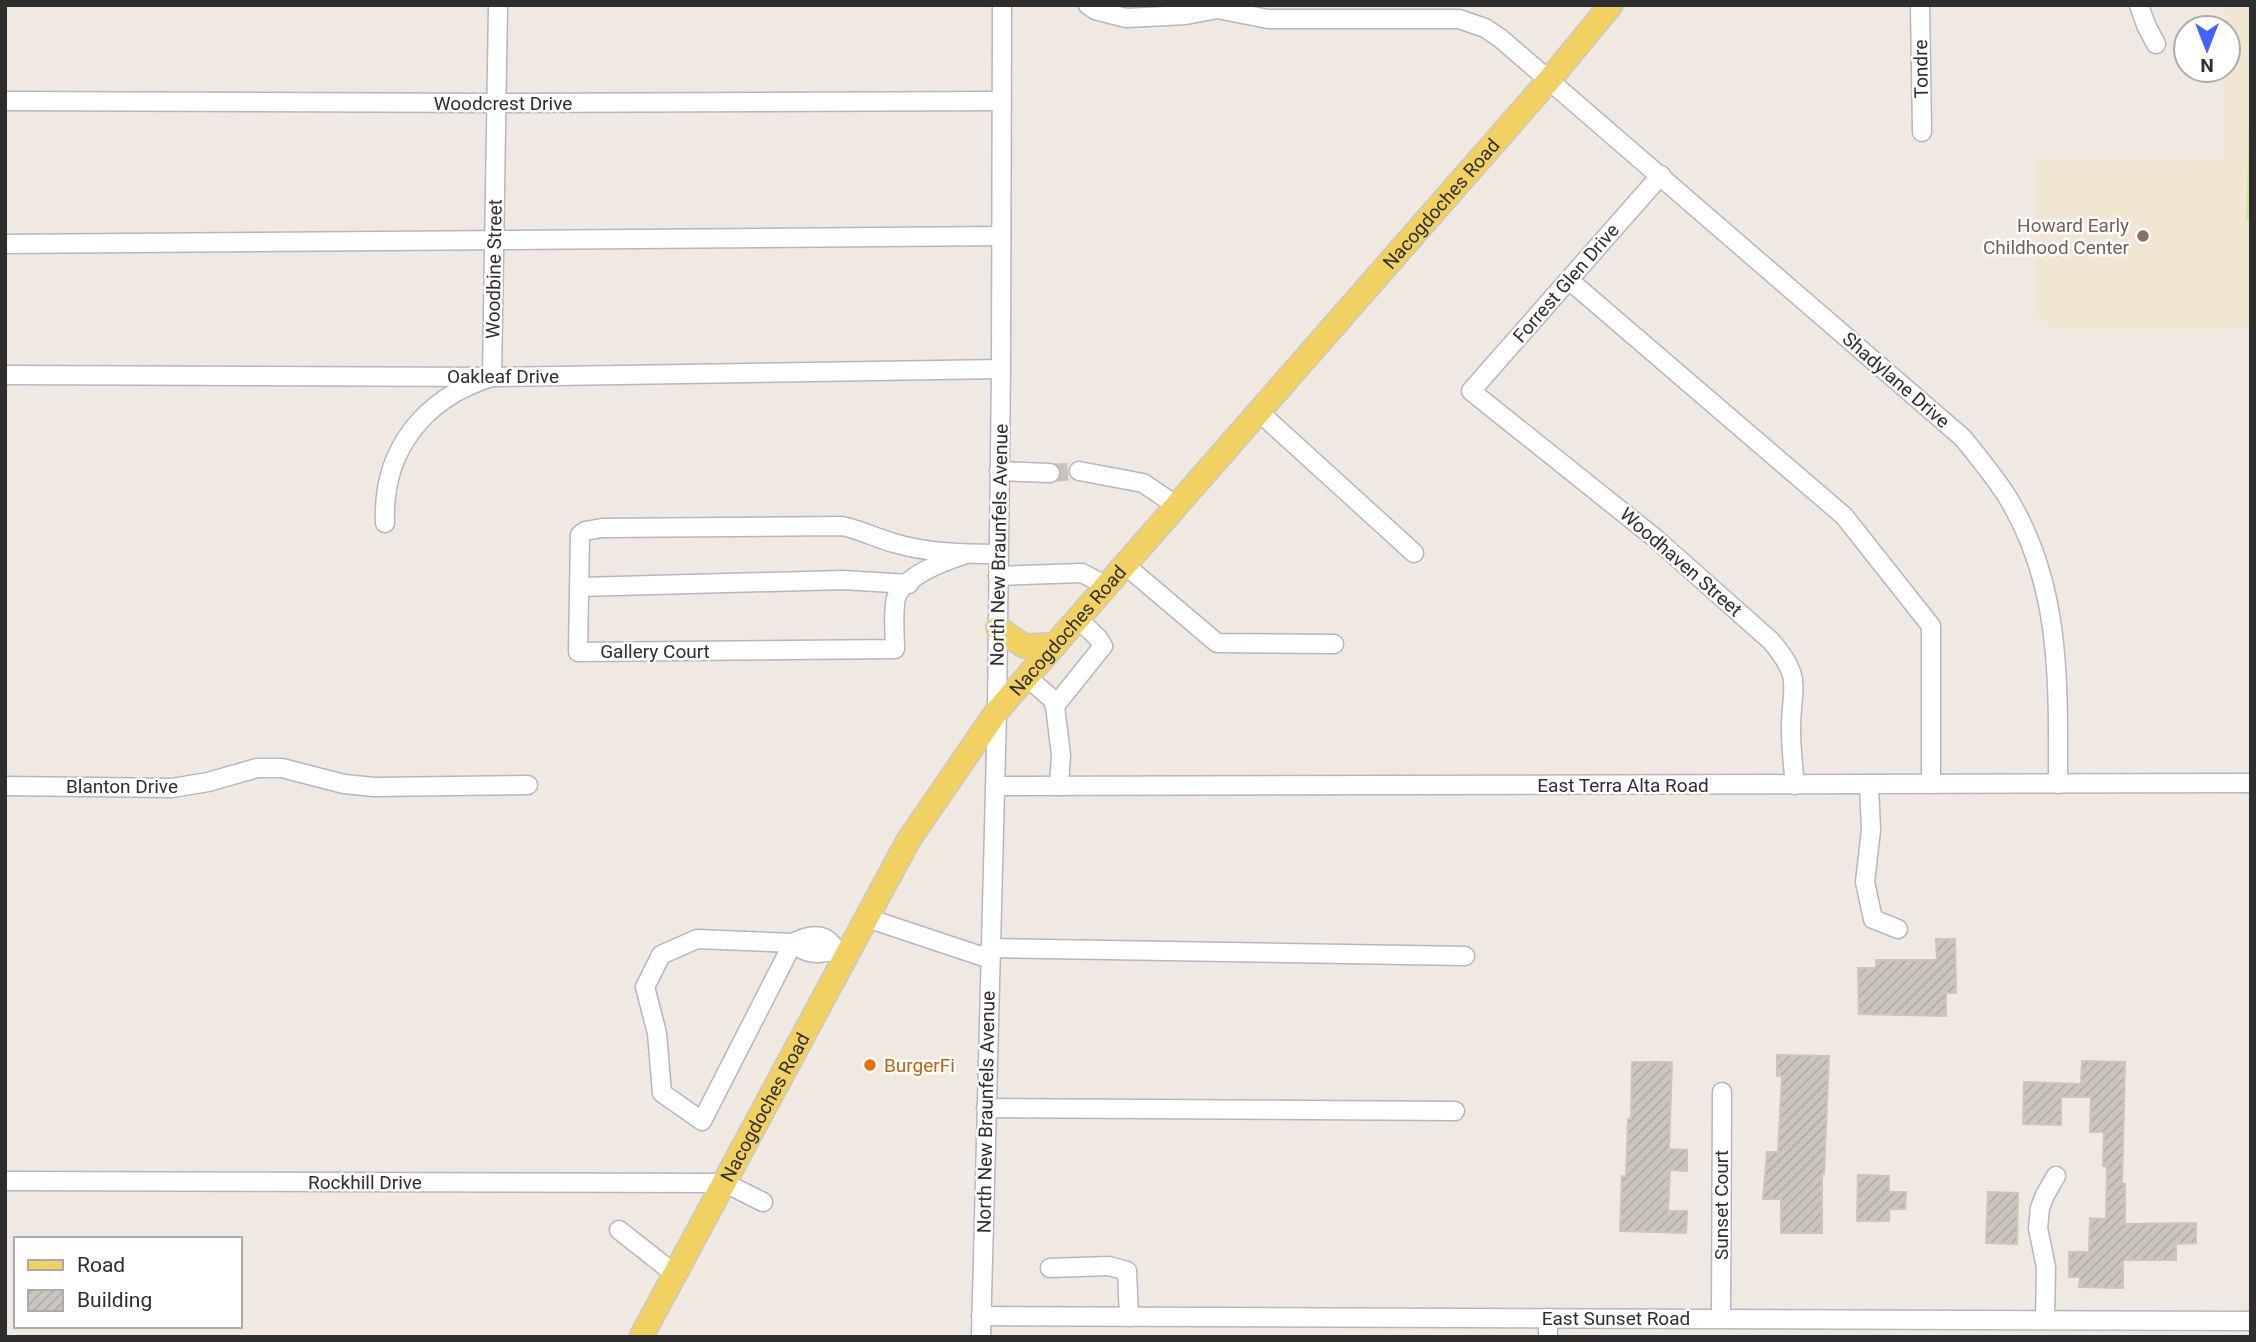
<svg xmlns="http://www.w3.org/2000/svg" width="2256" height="1342" font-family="Roboto,sans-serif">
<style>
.education{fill:#f0e6d1}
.pitch{fill:#c9ec9a}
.building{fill:url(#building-hatch);stroke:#cbc5ba;stroke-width:2}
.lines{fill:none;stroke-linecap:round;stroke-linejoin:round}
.minor-tunnel{stroke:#c8c4bd;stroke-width:18;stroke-dasharray:18 9;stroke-linecap:butt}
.minor-casing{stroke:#b4b7c1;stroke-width:21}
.major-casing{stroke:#c9c9c9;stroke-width:26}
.minor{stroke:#fff;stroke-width:18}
.major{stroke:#f2d163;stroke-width:23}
.education-dot{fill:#8d6e63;stroke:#fff;stroke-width:2.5}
.food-dot{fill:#e8710a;stroke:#fff;stroke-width:2.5}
.labels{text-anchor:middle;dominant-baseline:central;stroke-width:5;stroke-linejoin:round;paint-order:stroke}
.street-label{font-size:19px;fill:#2e2e2e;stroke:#fff}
.education-label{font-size:19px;fill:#785e54;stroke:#fff;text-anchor:end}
.food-label{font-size:19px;fill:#c56008;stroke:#fff;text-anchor:start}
</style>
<defs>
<pattern id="building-hatch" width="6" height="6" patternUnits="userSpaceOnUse" patternTransform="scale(1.75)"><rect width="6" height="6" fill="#cbc7bf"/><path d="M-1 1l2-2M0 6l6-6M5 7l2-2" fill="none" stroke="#afaba4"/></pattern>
</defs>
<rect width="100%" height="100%" fill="#efe9e1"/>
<path class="education" d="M2225,5H2251V329L2054,328L2035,312L2037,160L2224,159L2225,70H2228Z"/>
<path class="pitch" d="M2251,62V221H2246Z"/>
<g class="building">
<path d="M1936,939H1955L1956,993H1946V1016L1859,1014L1858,968H1876V960H1937Z"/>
<path d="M1777,1055L1829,1056L1824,1174H1822V1233H1781V1199H1763L1767,1152H1778L1782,1076H1777Z"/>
<path d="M2082,1061L2125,1062L2122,1184H2125V1224L2196,1223V1243L2176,1244V1260H2123V1288L2079,1287L2080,1277H2069V1252H2089L2090,1218L2106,1219L2107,1167L2103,1166L2104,1132H2090L2091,1097H2061V1125L2023,1124L2024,1082L2081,1084Z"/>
<path d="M1632,1062H1672L1669,1149L1687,1150V1171L1670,1170L1668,1211H1687L1686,1233L1620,1231L1622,1176L1626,1177L1628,1119H1631Z"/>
<path d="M1858,1175L1889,1176V1192H1906L1905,1209H1889V1221H1857Z"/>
<path d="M1988,1192L2018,1193L2017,1244L1986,1243Z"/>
</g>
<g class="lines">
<path class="minor-tunnel" d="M1050,473L1079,471"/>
<g class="minor-casing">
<g id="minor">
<path d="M1088,5L1095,10L1126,18L1186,15L1217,9L1268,19H1459L1485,28L1500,38L1963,438C1979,458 1995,477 2008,498C2062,587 2058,684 2058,784"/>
<path d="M1920,5L1922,132"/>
<path d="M2139,5L2146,25L2156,44"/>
<path d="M5,101L498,103L1001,101"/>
<path d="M1661,175L1471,391L1655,538L1771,641C1804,680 1791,685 1791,729C1791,748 1793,766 1795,785"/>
<path d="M5,244L1001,236"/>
<path d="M1569,280L1844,516L1931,626V784"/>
<path d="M5,375L492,377L1001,369"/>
<path d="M1259,412L1414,553"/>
<path d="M999,471L1050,473"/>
<path d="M1079,471L1143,483L1177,506"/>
<path d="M385,523C382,450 424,398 492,377L498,5"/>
<path d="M966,554C945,561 911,573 898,593C892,603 895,636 895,649L578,652L580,535L585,531L602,528L842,526C861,530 876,538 894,543C927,553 964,554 998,554"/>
<path d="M1125,565L1217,643L1334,644"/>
<path d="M998,576L1082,573L1107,586"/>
<path d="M579,587L843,580L909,584"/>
<path d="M1027,677L1052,699L1055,706L1061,755L1059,786"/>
<path d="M1055,706L1103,646L1098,638L1078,619"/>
<path d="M1869,785L1871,830L1865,882L1873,919L1898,929"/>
<path d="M5,786L172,788L208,782L257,768H282L344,784L374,787L528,785"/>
<path d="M995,786L2251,783"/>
<path d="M867,918L990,959"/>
<path d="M793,943L702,1121L662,1093L657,1033L645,987L661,955L697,939L793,943C804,937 820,932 830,942C835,947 839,956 844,961"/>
<path d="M793,943C806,955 818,954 835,951"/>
<path d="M990,948L1465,956"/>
<path d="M986,1108L1455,1111"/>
<path d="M5,1181L725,1183L763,1202"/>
<path d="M619,1230L675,1274"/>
<path d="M1050,1268L1109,1266L1127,1271L1129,1317"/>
<path d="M981,1316L2251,1321"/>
<path d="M1548,1318V1337"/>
<path d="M1721,1318L1722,1092"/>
<path d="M2045,1320L2046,1267L2038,1228L2040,1208L2045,1195L2056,1176"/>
<path d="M981,1337L997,711L1001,369L1002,5"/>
</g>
</g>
<g class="major-casing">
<g id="major">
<path d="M998,628L1024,646L1055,645"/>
<path id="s1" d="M641,1337L908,841L997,711L1550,79L1611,5"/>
</g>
</g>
<use href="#minor" class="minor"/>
<use href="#major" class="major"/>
</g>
<circle class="education-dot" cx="2143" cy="236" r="7"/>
<circle class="food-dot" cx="870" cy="1065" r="7"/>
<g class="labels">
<g class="street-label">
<text transform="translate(1921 69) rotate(-91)">Tondre</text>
<text x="503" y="103">Woodcrest Drive</text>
<text stroke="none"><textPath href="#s1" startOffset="1395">Nacogdoches Road</textPath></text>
<text transform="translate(494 269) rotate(-89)">Woodbine Street</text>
<text transform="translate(1566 283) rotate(-49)">Forrest Glen Drive</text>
<text x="503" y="376">Oakleaf Drive</text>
<text transform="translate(1896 380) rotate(41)">Shadylane Drive</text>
<text transform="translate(999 545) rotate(-89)">North New Braunfels Avenue</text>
<text transform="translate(1681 562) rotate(41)">Woodhaven Street</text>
<text stroke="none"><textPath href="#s1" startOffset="828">Nacogdoches Road</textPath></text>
<text x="655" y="651">Gallery Court</text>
<text x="1623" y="785">East Terra Alta Road</text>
<text x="122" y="786">Blanton Drive</text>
<text stroke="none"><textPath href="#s1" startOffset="261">Nacogdoches Road</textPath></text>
<text transform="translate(986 1112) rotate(-89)">North New Braunfels Avenue</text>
<text x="365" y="1182">Rockhill Drive</text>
<text transform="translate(1721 1205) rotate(-90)">Sunset Court</text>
<text x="1616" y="1318">East Sunset Road</text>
</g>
<g class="education-label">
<text x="2129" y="225">Howard Early<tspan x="2129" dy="22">Childhood Center</tspan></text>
</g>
<g class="food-label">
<text x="884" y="1065">BurgerFi</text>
</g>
</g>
<rect width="2256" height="1342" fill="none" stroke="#2e2e2e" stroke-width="14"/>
<rect x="14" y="1237" width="228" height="91" fill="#ffffff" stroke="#ababab" stroke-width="2"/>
<rect x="28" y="1260" width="35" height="10" fill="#f2d163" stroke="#ababab" stroke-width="2"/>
<text x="77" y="1272" font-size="21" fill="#2e2e2e">Road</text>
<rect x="28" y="1290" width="35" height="21" fill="url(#building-hatch)" stroke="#ababab" stroke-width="2"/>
<text x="77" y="1307" font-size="21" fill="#2e2e2e">Building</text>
<g transform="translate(2207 49) rotate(180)"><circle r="33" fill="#ffffff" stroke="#ababab" stroke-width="2"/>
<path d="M0-5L12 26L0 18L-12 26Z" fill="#4264fb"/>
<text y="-10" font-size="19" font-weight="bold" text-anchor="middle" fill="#2e2e2e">N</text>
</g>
</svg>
